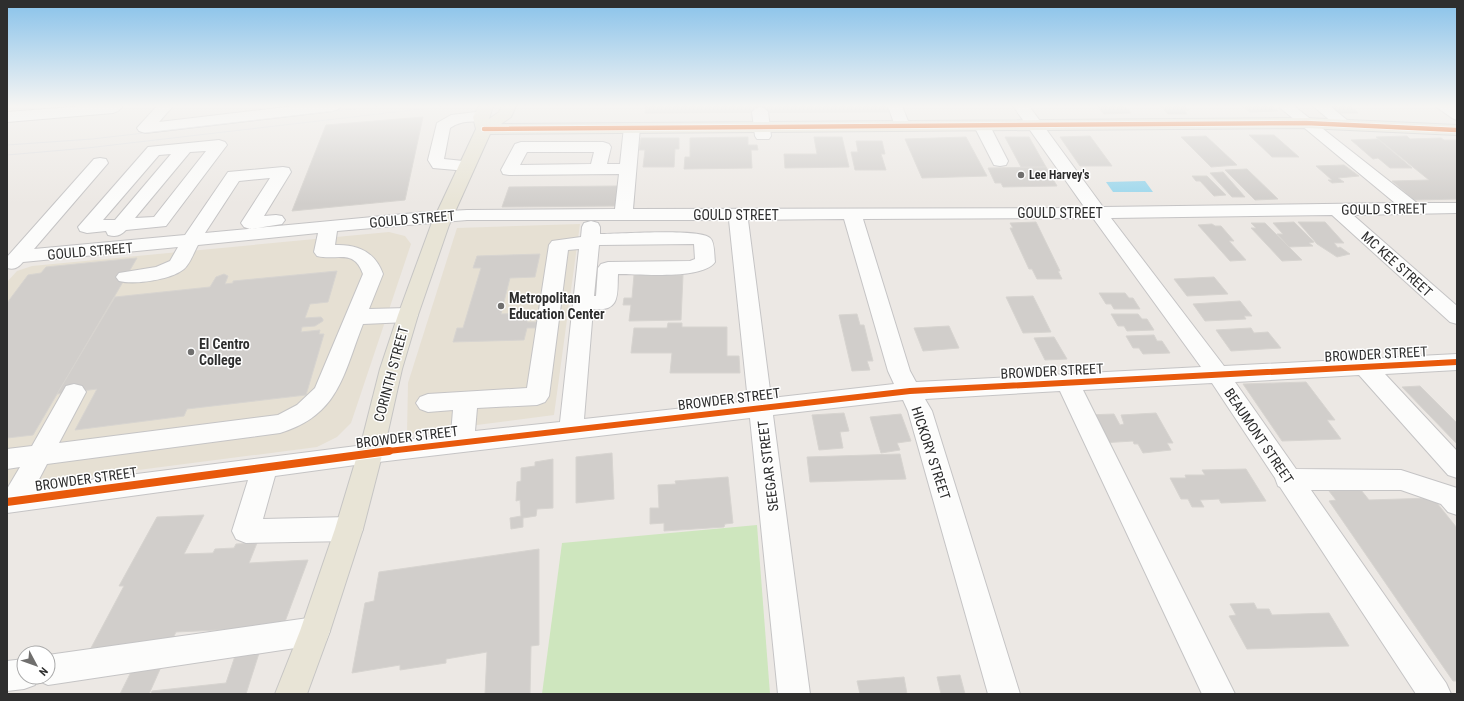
<svg xmlns="http://www.w3.org/2000/svg" width="1464" height="701" font-family="'Roboto Condensed',sans-serif">
<style>
.education{fill:#e6e0d3}
.green{fill:#cee6be}
.water{fill:#99d6ec}
.building{fill:#d1cecb;stroke:#d7d4d0}
.lines{fill:none;stroke-linecap:round;stroke-linejoin:round}
.minor-casing{stroke:#c5c4c5;stroke-width:2}
.major-casing{stroke:#c6c5c4;stroke-width:2}
.minor{fill:#fcfcfb;fill-rule:evenodd}
.major{fill:#e8e4d6;fill-rule:evenodd}
.tram{stroke:#dfdfe1;stroke-width:1}
.cycleway-far2-casing{stroke:#fff;stroke-width:6}
.cycleway-far1-casing{stroke:#fff;stroke-width:8}
.cycleway-casing{stroke:#fff;stroke-width:10}
.cycleway-far2{stroke:#e8590c;stroke-width:4.5}
.cycleway-far1{stroke:#e8590c;stroke-width:6}
.cycleway{stroke:#e8590c;stroke-width:8}
.poi-dot{fill:#706f6e;stroke:#fff;stroke-width:1.5}
.labels{text-anchor:middle;dominant-baseline:central;stroke-width:3;stroke-linejoin:round;paint-order:stroke}
.far-poi-label{font-size:12px;font-weight:bold;fill:#2e2e2e;stroke:#fff;text-anchor:start}
.street-label{font-size:14px;fill:#2e2e2e;stroke:#fff}
.poi-label{font-size:14px;font-weight:bold;fill:#2e2e2e;stroke:#fff;text-anchor:start}
</style>
<rect width="100%" height="100%" fill="#ece8e4"/>
<g class="education">
<path d="M580,224L554,415L407,434L408,383L457,228Z"/>
<path d="M389,232L405,236L411,244L351,423L337,437L317,447L7,487V282L17,271L32,266Z"/>
</g>
<path class="green" d="M757,525L770,694H542L562,543Z"/>
<path class="water" d="M1145,181L1153,192H1113L1106,182Z"/>
<g class="building">
<path d="M646,106H888L890,112L645,113Z"/>
<path d="M1097,106H1125L1131,113L1104,114Z"/>
<path d="M1160,106H1184L1189,110H1184L1187,114H1168Z"/>
<path d="M1242,106H1271L1278,111L1250,112Z"/>
<path d="M1325,106H1351L1358,113H1333Z"/>
<path d="M423,117L405,200L292,211L326,125Z"/>
<path d="M1249,135H1274L1299,157H1272Z"/>
<path d="M1090,136L1112,166H1080L1060,137Z"/>
<path d="M1206,136L1237,165L1211,167L1181,137Z"/>
<path d="M1407,136L1410,139L1441,138L1444,140H1457V199L1414,200L1392,181L1429,180L1376,137Z"/>
<path d="M748,137V145H757L758,150H751L752,168L684,169L685,157H690V138Z"/>
<path d="M814,137H842L849,167L785,168L784,154H817Z"/>
<path d="M966,137L987,176L922,178L905,139Z"/>
<path d="M1005,137H1029L1046,167H1021Z"/>
<path d="M641,138H679V149H675L674,167H643L645,150H639Z"/>
<path d="M1378,139L1412,168H1390L1378,158L1373,159L1351,140Z"/>
<path d="M856,141H882L885,154H881L886,170H855L851,152H858Z"/>
<path d="M1344,165L1359,176L1338,178L1344,182L1332,183L1328,180H1332L1316,166Z"/>
<path d="M1046,167L1057,186L1003,187L1001,183H995L988,168Z"/>
<path d="M1247,169L1278,199L1255,200L1225,170Z"/>
<path d="M1223,172L1245,197H1232L1210,173Z"/>
<path d="M1192,176H1207L1226,195L1214,196L1200,181H1196Z"/>
<path d="M618,186L615,206L502,207L509,187Z"/>
<path d="M1036,222L1060,271H1058L1062,279H1037L1032,269H1029L1010,228H1013L1010,223Z"/>
<path d="M1294,222L1314,242L1309,243L1313,246L1289,247L1277,234H1283L1273,223Z"/>
<path d="M1298,222H1325L1344,243H1334L1338,248L1340,247L1350,254L1337,257L1317,244Z"/>
<path d="M1251,223H1265L1302,260L1282,261L1251,228H1256Z"/>
<path d="M1212,224L1215,226H1221L1234,241H1229L1246,260L1230,261L1198,225Z"/>
<path d="M540,254L535,277L510,278L501,314L529,313L527,322H540L539,328H527L524,340L453,342L457,328H463L481,268H473L477,256Z"/>
<path d="M137,258L33,435L7,438V303L28,275L41,273L46,267Z"/>
<path d="M337,271L328,302L310,304L305,318L321,317L323,319V321L315,326L302,327L301,332L320,330L319,334H324L306,395L187,409L184,416L75,430L97,389L57,394L115,297L210,287L216,277L224,274L228,276L225,284L233,283V281Z"/>
<path d="M634,275H683L681,320L629,321L631,305H623L624,298H632Z"/>
<path d="M1214,277L1228,294L1187,296L1174,279Z"/>
<path d="M1099,293H1125L1129,298H1133L1140,309H1114L1111,304H1106Z"/>
<path d="M1033,296L1051,332L1023,333L1006,297Z"/>
<path d="M1240,301L1252,316H1244L1246,319L1205,321L1193,304Z"/>
<path d="M857,314L860,325H864L873,361H867L870,370L852,371L839,315Z"/>
<path d="M1111,314H1138L1142,319H1147L1154,330L1127,331L1124,326H1118Z"/>
<path d="M668,323H682V327H727V356H739L740,373H670L672,353H631L634,328H667Z"/>
<path d="M949,326L959,348L923,351L914,328Z"/>
<path d="M1251,328L1254,333L1268,332L1281,348L1231,351L1216,330Z"/>
<path d="M1154,335L1157,341H1162L1170,353L1143,354L1139,348H1133L1126,336Z"/>
<path d="M1054,337L1067,359L1045,360L1034,338Z"/>
<path d="M1306,382L1335,420H1327L1341,439L1282,441L1243,384Z"/>
<path d="M1420,386L1457,423V444L1402,387Z"/>
<path d="M844,413L849,431L840,432L843,448L819,450L812,415Z"/>
<path d="M1156,413L1173,443H1167L1171,450L1143,453L1138,444H1134L1133,441L1101,443L1087,415L1114,414L1120,425L1124,424L1121,415Z"/>
<path d="M901,414L911,441L897,443L900,450L881,453L870,417Z"/>
<path d="M612,453L614,499L576,503V457Z"/>
<path d="M900,454L906,479L810,482L807,457Z"/>
<path d="M553,459V508L537,509L536,516L523,518V527L511,529L510,518L521,516L520,500L516,501L517,482L521,481V468L535,466V462Z"/>
<path d="M1246,469L1266,501L1221,503L1219,499L1200,500L1204,507H1192L1188,499H1181L1170,478H1186L1185,475H1205L1202,470Z"/>
<path d="M728,477L733,523L725,524L724,527L664,531V523L650,524V508H659L658,485L676,484L675,481Z"/>
<path d="M1361,490L1369,500L1433,498L1457,528V681H1453L1329,501L1336,500L1329,491Z"/>
<path d="M204,515L184,554L213,553L215,549L234,548L236,544L257,543L249,563L308,560L283,627L176,632L170,644L91,648L124,586H119L157,517Z"/>
<path d="M539,549V645L531,646L530,694H485L487,652L446,659V663L400,670V665L352,673L365,603L374,601L379,572Z"/>
<path d="M1254,603L1257,609H1269L1272,615L1329,613L1349,646L1247,649L1229,616L1236,615L1230,604Z"/>
<path d="M261,647L246,694H151L152,691L226,683L237,650Z"/>
<path d="M161,667L149,694H120L133,668Z"/>
<path d="M960,675L965,694H941L937,677Z"/>
<path d="M904,677L907,694H860L857,681Z"/>
</g>
<g class="lines">
<g class="minor-casing">
<g id="minor">
<path d="M85,106H123L118,111L113,113L7,122V112Z"/>
<path d="M157,106H173L159,122L295,106H341L338,109L333,111L145,133L139,131L137,128Z"/>
<path d="M888,106H902L910,126L908,129H896Z"/>
<path d="M1013,106H1029L1103,207L1395,203L1278,106H1294L1417,203H1457V213L1353,215L1457,306V324L1450,322L1332,215L1111,218L1224,366L1457,354V370L1385,374L1457,451V478L1448,475L1359,375L1235,382L1296,469L1401,470L1457,488V515L1448,512L1441,504L1401,490H1311L1446,683L1451,694H1416L1280,487L1278,486L1275,478L1212,383L1083,390L1235,694H1202L1060,391L925,399L932,411L1020,694H988L908,411L903,400L773,415L810,694H778L750,418L370,463L275,476L263,519L349,517L359,521L363,529L359,537L349,541L246,543L236,539L232,531L248,480L7,513V489L20,467L7,469V449L32,446L66,386L74,384L82,386L86,392L59,443L278,415L297,405L315,388L363,274C354,248 337,261 317,256L314,252L318,233L198,245C194,252 190,264 184,269C171,280 134,285 119,281L116,277L119,273L156,267L170,261L178,247L23,262C18,268 14,270 7,268V257L94,159L100,158L106,159L108,163L34,249L185,235L228,172L283,167L289,168L291,172L264,216L276,215L282,216L285,220L282,224L250,229L244,227L241,223L270,178L239,181L205,233L415,213L467,210L615,209L619,174L509,175L503,174L501,170L515,144L521,142H603L609,144L611,147L607,164H620L624,127L626,124H638L640,127L633,209L1085,208ZM527,152H594L591,164L520,165ZM1093,218L1201,367L916,382L910,371L863,219ZM844,219L888,371L894,384L771,398L748,220ZM467,220H729L748,401L584,419L593,309C621,312 617,294 618,274C639,274 703,280 715,262C714,256 715,242 710,238C700,228 618,234 600,234V227L598,223L591,221L584,223L582,227L581,237L552,241L549,245L527,388L428,394L420,397L416,403L420,409L428,412L453,410L451,434L35,487L47,464L280,433C339,415 343,375 363,324L408,322L415,320L418,315L415,310L408,308L369,309L383,274C375,252 358,244 335,245L337,231ZM694,244L695,259L690,261L608,262L601,264L598,268L596,296H594L599,245ZM579,249L560,422L475,431L477,408L537,405L545,402L549,396L568,250Z"/>
<path d="M1313,106H1330L1353,125L1351,128H1339Z"/>
<path d="M1435,106H1453L1457,108V120L1452,118Z"/>
<path d="M760,107L765,109L768,112L771,136L769,139H757L755,136L752,112L755,109Z"/>
<path d="M476,112L486,114L489,117L486,120C474,123 462,119 450,128L444,159L473,162L475,166L473,170L467,171L433,168L428,160L437,123L451,115Z"/>
<path d="M982,121L988,123L990,126L1008,161L1006,165L1000,166L994,165L992,161L974,126L976,123Z"/>
<path d="M219,140L225,142L227,145L166,226L126,230C120,236 116,237 108,235L106,231L87,233L80,231L78,227L148,147ZM206,151L154,217L135,218L190,152ZM171,154L115,220H103L159,155Z"/>
<path d="M315,617L326,621L330,631L326,641L315,645L48,685L37,680L35,685L24,689L7,691V661L24,659V677H48V655Z"/>
</g>
</g>
<g class="major-casing">
<path id="major" d="M479,106H493L489,119L499,112L502,106H516L511,117L501,124L1306,118L1457,125V135L1306,128L490,134L449,225L418,315L402,369L387,436L363,529L330,631L307,694H275L300,631L335,529L363,436L380,369L398,315L431,225L476,129L473,117Z"/>
</g>
<use href="#minor" class="minor"/>
<use href="#major" class="major"/>
<g class="tram">
<path d="M7,145L92,139L379,106"/>
<path d="M7,155L87,148L447,106"/>
</g>
<g class="cycleway-far2-casing">
<path id="cycleway-far2" d="M484,129L1306,123L1457,130"/>
</g>
<g class="cycleway-far1-casing">
<path id="cycleway-far1" d="M380,452L910,391L1457,362"/>
</g>
<g class="cycleway-casing">
<path id="cycleway" d="M7,502L389,451"/>
</g>
<use href="#cycleway-far2" class="cycleway-far2"/>
<use href="#cycleway-far1" class="cycleway-far1"/>
<use href="#cycleway" class="cycleway"/>
</g>
<linearGradient id="sky" x2="0" y2="1"><stop stop-color="#88c2ea"/><stop offset="0.52" stop-color="#f6f5f3"/><stop offset="1" stop-color="#f6f5f3" stop-opacity="0"/></linearGradient>
<rect width="1464" height="204" fill="url(#sky)"/>
<g class="poi-dot">
<circle cx="1021" cy="175" r="4"/>
<circle cx="501" cy="306" r="4"/>
<circle cx="191" cy="352" r="4"/>
</g>
<g class="labels">
<g class="far-poi-label">
<text x="1029" y="175">Lee Harvey's</text>
</g>
<g class="street-label">
<text transform="translate(1384 209) rotate(-1)">GOULD STREET</text>
<text x="1060" y="213">GOULD STREET</text>
<text x="736" y="215">GOULD STREET</text>
<text transform="translate(412 219) rotate(-5)">GOULD STREET</text>
<text transform="translate(90 251) rotate(-5)">GOULD STREET</text>
<text transform="translate(1397 264) rotate(42)">MC KEE STREET</text>
<text transform="translate(1376 354) rotate(-3)">BROWDER STREET</text>
<text transform="translate(1052 371) rotate(-3)">BROWDER STREET</text>
<text transform="translate(391 374) rotate(-75)">CORINTH STREET</text>
<text transform="translate(729 399) rotate(-7)">BROWDER STREET</text>
<text transform="translate(1259 436) rotate(56)">BEAUMONT STREET</text>
<text transform="translate(407 437) rotate(-7)">BROWDER STREET</text>
<text transform="translate(931 453) rotate(72)">HICKORY STREET</text>
<text transform="translate(768 466) rotate(-97)">SEEGAR STREET</text>
<text transform="translate(86 479) rotate(-8)">BROWDER STREET</text>
</g>
<g class="poi-label">
<text x="509" y="298">Metropolitan<tspan x="509" dy="16">Education Center</tspan></text>
<text x="199" y="344">El Centro<tspan x="199" dy="16">College</tspan></text>
</g>
</g>
<rect width="1464" height="701" fill="none" stroke="#2e2e2e" stroke-width="16"/>
<g transform="translate(36 665) rotate(131)"><circle r="19" fill="#ffffff" stroke="#ababab"/>
<path d="M0-3L7 15L0 10L-7 15Z" fill="#706f6e"/>
<text y="-6" font-size="11" font-weight="bold" text-anchor="middle" fill="#2e2e2e">N</text>
</g>
</svg>
